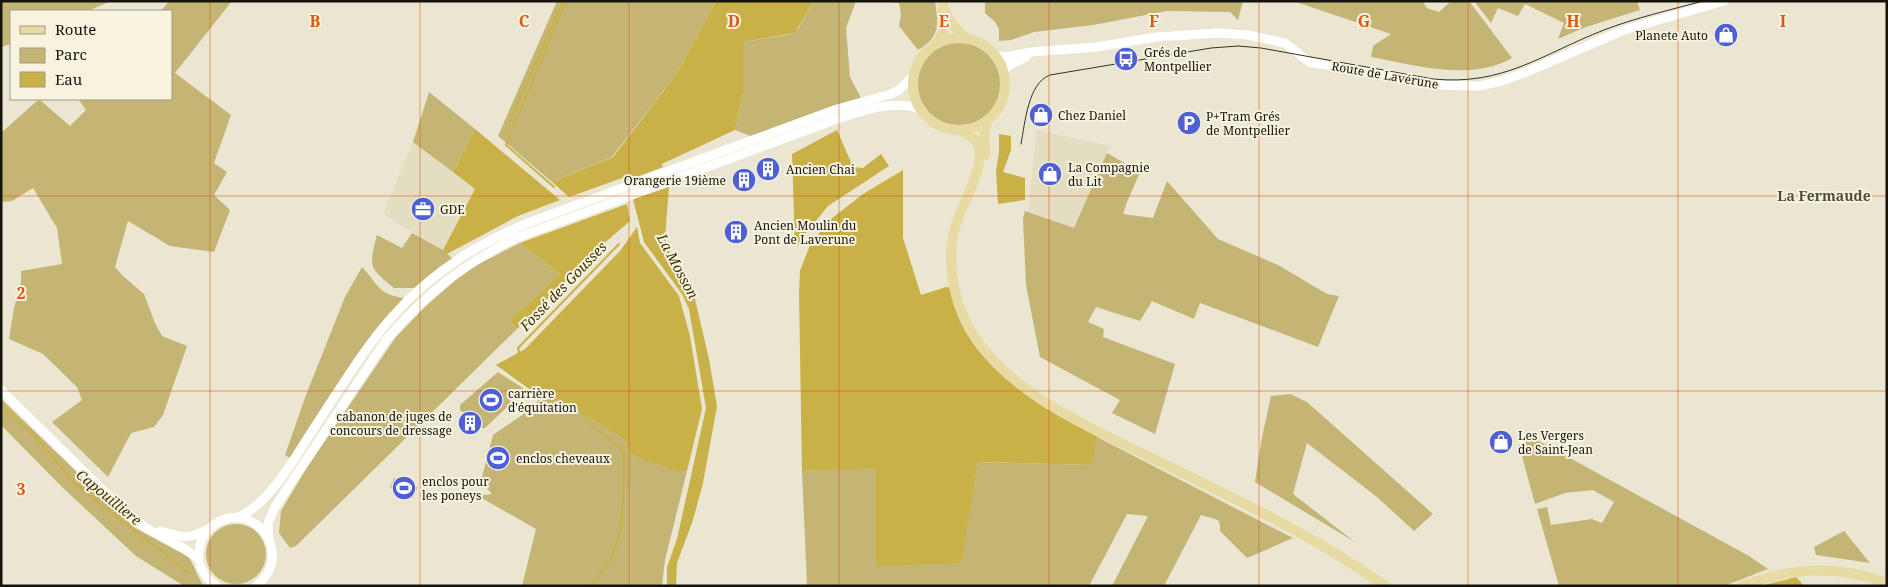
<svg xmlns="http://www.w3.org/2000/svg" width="1888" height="587" font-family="'Noto Serif',serif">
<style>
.built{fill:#e3ddc1}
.green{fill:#c5b575}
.forest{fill:#c9b148}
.water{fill:#c9b149}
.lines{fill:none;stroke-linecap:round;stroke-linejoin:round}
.stream{stroke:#c9b149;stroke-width:2}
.secondary{stroke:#fff;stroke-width:9}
.primary{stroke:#e7daa3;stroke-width:10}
.tram{stroke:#34332a;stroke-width:1}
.grid{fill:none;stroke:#dd560c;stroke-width:1;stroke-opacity:0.55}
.labels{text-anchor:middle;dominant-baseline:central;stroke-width:4;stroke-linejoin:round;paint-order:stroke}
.poi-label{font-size:12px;fill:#14130c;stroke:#f8f3df;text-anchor:start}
.street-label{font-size:12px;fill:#14130c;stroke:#f8f3df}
.neighbourhood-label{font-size:14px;font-weight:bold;fill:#514d3c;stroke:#f8f3df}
.water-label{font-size:14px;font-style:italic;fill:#3c3204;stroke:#f8f3df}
.grid-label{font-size:16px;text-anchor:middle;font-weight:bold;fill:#dd560c;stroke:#f8f3df;stroke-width:4;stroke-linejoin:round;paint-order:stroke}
</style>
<rect width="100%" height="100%" fill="#ebe6d2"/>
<g class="built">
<path d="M1037,130L1110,146L1074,229L1028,211Z"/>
<path d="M413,142L475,189L443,250L383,214Z"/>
</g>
<g class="green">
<path d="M1,1H111L88,11H11V44L1,47Z"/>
<path d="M169,1H232L175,73L231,115L214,163L227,172L214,195L230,210L214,252L170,246L128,221L115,267L123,276L144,294L155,323L162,336L187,346L163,415L154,427L131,433L108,477L52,422L82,400L77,387L43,354L9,339L14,308L21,282V271L62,264L57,228L33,188L12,201L1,202V133L39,99L70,126L86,110L78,99H171V11H161Z"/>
<path d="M557,1H716L677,73L612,157L552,182L498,136Z"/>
<path d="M814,1H856L846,28L850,77L861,98L751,136L735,130L743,93V42L792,34L798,29Z"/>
<path d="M884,1H935C938,24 941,37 918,50L899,26L901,15L899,3Z"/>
<path d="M987,1H1243L1238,20L1230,12L1167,11L1093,25L1034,32L1011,40L999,41V29L995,22L985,13V3Z"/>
<path d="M1293,1H1422L1427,8L1439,12L1451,1H1469L1512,58C1470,82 1416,65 1371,57L1373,46L1391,34Z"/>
<path d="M1474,1H1637L1640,10L1586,27L1558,39L1564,23L1525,4L1518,16L1498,8L1491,23Z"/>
<circle cx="959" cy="84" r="42"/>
<path d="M429,92L475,129L453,172L413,142Z"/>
<path d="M1107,153L1140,172L1127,202L1123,214L1153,218L1167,181L1218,239L1278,265L1327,294L1339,296L1318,347L1200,303L1194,319L1152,301L1140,321L1096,307L1088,322L1104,329L1103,337L1175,364L1155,434L1112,413L1120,400L1040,357L1026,285L1023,219L1025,211L1074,228Z"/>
<path d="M412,233L443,250L453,259L414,288H394C368,267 369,266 377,235L402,248Z"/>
<path d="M520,243L560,274L510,320L517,329L296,546L290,548L279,533L281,511L306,469L396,337L426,306L467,270Z"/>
<path d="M362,267C379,285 377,294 404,298C361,346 324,403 290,458L285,455L306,395L345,297Z"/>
<path d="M498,372L523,388V392L485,428H480L460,410V405Z"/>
<path d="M545,388L623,439L631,455L687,471L665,560L662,586H522L536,529L478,496L492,494L481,481L493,435L535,406Z"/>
<path d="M1290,394L1307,402L1433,514L1414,531L1377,497L1307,443L1293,494L1355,542L1255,482L1262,437L1271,396Z"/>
<path d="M1,399L135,528L189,557L203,586H184L136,556L62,487L1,425Z"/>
<path d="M1097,437L1293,538L1247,558L1220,531V525L1218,520L1201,515L1164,586H1112L1148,516L1127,514L1089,586H807L802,471L876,467V565L974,484L978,462L1091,465Z"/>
<path d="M1528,438L1537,440L1749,556L1768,569L1724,586H1559L1537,509L1547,507L1551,525L1592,519L1602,523L1614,502L1593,490L1565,493L1535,504L1519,445Z"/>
<path d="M394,478L418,487L413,498L390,488Z"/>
<circle cx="236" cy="554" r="30"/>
<path d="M1844,531L1870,563L1816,555L1814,547Z"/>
</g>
<g class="forest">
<path d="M716,1H814L795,33L743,42V93L735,130L664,163L569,197L552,182L613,157L677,73Z"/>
<path d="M475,129L560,200L518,216L447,254L443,250L475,189L453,172Z"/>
<path d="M837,130L853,167L863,168L881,154L889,166L828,206L806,233L800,245H795L792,154Z"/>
<path d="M999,134L1011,136V150L1003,172L1025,178V200L998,204L996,171L999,152Z"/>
<path d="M903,170V238L921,295L946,287L955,288L965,319L1013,380L1102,433L1097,437L1092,465L978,462L961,563L876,566V468L802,471L799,292L800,271L810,245L820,232L831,219L863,194Z"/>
<path d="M627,204L630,221L602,245L517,329L510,320L560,274L520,243Z"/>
<path d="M637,227L640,243L679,296L690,336L702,409L687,471H677L631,455L623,439L545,389L539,396L496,365L525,349L620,251Z"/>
<path d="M1796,577L1804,586H1761Z"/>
</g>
<g class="water">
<path d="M562,1H564L502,141L512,113Z"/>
<path d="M738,1H751L714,46L664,119L658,132L656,147L658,157L663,167L626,181L623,174L624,164L636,137L668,94L685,65Z"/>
<path d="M669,187L665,238L667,249L675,259L694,295L709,359L717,406L703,483L693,520L677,563L676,586H667V567L677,539L706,408L689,309L682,294L644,242L633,199Z"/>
</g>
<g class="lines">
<g class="stream">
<path d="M669,111L688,98L752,22L762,1"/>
<path d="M554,187L506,145L566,1"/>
<path d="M1,406L34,435L73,482L190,574"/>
<path d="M592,586C597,577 605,569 610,560C626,532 623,483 624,451L592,426L581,412L535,382L524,368L518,348L619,244"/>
</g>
<g class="secondary">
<path d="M994,55L1005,57L1031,52L1097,47L1157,37L1218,33L1248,35L1285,43L1309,62L1441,85L1479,86L1498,82L1524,73L1624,30L1724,1"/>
<path d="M1003,71L1010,65L1026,57"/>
<path d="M1,390L129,516L148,529L183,548L199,559"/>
<path d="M235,518C270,507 298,451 318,422C342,386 364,348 393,316C431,273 479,242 533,221L837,109L891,94L899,90L914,75"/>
<path d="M161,531C179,537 191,540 208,529"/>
<path d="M269,539L268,523L275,507L386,340C426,294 462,265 516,238L837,119C863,111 895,98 922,110"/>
<path d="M216,586C205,578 198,566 199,553C199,541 206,531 215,524C255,498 296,556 256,586"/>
</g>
<g class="primary">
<path d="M942,1C946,18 954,28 967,39"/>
<circle cx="959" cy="84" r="46"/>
<path d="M937,44L943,32L942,12"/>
<path d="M961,130C967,134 975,138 978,144C987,165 959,209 954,231C946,268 955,311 978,342C1021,400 1096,430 1160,462C1237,500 1315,536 1385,586"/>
<path d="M985,155L984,135L987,121"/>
<path d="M1742,586C1792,567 1837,565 1887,583"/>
</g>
<path class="tram" d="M1021,144C1025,123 1028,83 1050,75L1211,48L1238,46L1261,48L1433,79C1504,86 1542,54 1604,30C1635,18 1670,10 1703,1"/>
</g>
<path class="grid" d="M210,1V586M420,1V586M629,1V586M839,1V586M1049,1V586M1259,1V586M1468,1V586M1678,1V586M1,196H1887M1,391H1887"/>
<defs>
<g id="shop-disc" transform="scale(1.25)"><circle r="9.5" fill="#4f60d5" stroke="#f8f3df"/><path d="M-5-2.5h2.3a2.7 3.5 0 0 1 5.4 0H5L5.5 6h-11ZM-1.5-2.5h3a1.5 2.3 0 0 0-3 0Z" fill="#fff"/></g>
<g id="bus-disc" transform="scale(1.25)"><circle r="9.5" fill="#4f60d5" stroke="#f8f3df"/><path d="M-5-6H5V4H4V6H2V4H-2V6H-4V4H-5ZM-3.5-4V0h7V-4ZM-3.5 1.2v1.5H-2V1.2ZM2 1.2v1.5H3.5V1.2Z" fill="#fff"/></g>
<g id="parking-disc" transform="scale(1.25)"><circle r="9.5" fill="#4f60d5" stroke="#f8f3df"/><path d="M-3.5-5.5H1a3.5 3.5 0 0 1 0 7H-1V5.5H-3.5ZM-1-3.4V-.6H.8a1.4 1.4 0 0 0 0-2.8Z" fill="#fff"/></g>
<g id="building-disc" transform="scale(1.25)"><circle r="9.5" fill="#4f60d5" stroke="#f8f3df"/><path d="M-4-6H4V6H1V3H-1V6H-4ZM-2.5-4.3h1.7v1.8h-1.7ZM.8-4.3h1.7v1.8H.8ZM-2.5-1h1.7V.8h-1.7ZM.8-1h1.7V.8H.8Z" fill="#fff"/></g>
<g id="office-disc" transform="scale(1.25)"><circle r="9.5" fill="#4f60d5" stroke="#f8f3df"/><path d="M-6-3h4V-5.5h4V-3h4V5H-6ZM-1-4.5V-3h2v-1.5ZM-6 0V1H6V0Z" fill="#fff"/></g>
<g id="stadium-disc" transform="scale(1.25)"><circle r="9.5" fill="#4f60d5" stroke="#f8f3df"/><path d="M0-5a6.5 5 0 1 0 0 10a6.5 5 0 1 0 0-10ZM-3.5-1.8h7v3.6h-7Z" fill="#fff"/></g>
</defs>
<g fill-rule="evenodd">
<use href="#shop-disc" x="1726" y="35"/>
<use href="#bus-disc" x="1126" y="59"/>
<use href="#shop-disc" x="1041" y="115"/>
<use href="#parking-disc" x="1189" y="123"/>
<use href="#building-disc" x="768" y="169"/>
<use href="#shop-disc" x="1050" y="174"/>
<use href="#building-disc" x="744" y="180"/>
<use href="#office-disc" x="423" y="209"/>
<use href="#building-disc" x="736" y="232"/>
<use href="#stadium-disc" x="491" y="400"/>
<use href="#building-disc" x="470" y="423"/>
<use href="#shop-disc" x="1501" y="442"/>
<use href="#stadium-disc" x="498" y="458"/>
<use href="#stadium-disc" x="404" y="488"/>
</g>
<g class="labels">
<g class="poi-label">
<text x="1708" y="35" text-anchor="end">Planete Auto</text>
<text x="1144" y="52">Grés de<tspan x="1144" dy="14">Montpellier</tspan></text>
<text x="1058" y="115">Chez Daniel</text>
<text x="1206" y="116">P+Tram Grés<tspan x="1206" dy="14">de Montpellier</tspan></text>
<text x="1068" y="167">La Compagnie<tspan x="1068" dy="14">du Lit</tspan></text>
<text x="786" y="169">Ancien Chai</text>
<text x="726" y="180" text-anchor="end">Orangerie 19ième</text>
<text x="440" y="209">GDE</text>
<text x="754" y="225">Ancien Moulin du<tspan x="754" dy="14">Pont de Laverune</tspan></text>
<text x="508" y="393">carrière<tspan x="508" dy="14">d'équitation</tspan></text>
<text x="452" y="416" text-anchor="end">cabanon de juges de<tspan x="452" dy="14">concours de dressage</tspan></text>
<text x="1518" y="435">Les Vergers<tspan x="1518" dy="14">de Saint-Jean</tspan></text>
<text x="516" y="458">enclos cheveaux</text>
<text x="422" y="481">enclos pour<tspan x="422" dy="14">les poneys</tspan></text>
</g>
<g class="street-label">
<text transform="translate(1385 75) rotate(10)">Route de Lavérune</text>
</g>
<g class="neighbourhood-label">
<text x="1824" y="195">La Fermaude</text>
</g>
<g class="water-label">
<text transform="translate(678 266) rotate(62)">La Mosson</text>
<text transform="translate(563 286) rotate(-46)">Fossé des Gousses</text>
<text transform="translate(109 497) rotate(39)">Capouilliere</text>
</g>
</g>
<g class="grid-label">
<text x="315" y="27">B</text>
<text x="524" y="27">C</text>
<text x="734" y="27">D</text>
<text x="944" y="27">E</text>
<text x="1154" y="27">F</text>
<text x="1364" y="27">G</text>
<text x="1573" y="27">H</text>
<text x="1783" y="27">I</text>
<text x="21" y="299">2</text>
<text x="21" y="495">3</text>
</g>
<rect width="1888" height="587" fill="none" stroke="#14130c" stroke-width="5"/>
<rect x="10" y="10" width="162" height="90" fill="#f8f3df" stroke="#9d998b"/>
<rect x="20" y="26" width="25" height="8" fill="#e7daa3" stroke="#9d998b"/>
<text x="55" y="35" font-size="15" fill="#14130c">Route</text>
<rect x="20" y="48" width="25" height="15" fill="#c5b575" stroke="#9d998b"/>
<text x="55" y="60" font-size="15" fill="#14130c">Parc</text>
<rect x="20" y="72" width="25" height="15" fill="#c9b149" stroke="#9d998b"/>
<text x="55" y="85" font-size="15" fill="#14130c">Eau</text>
</svg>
